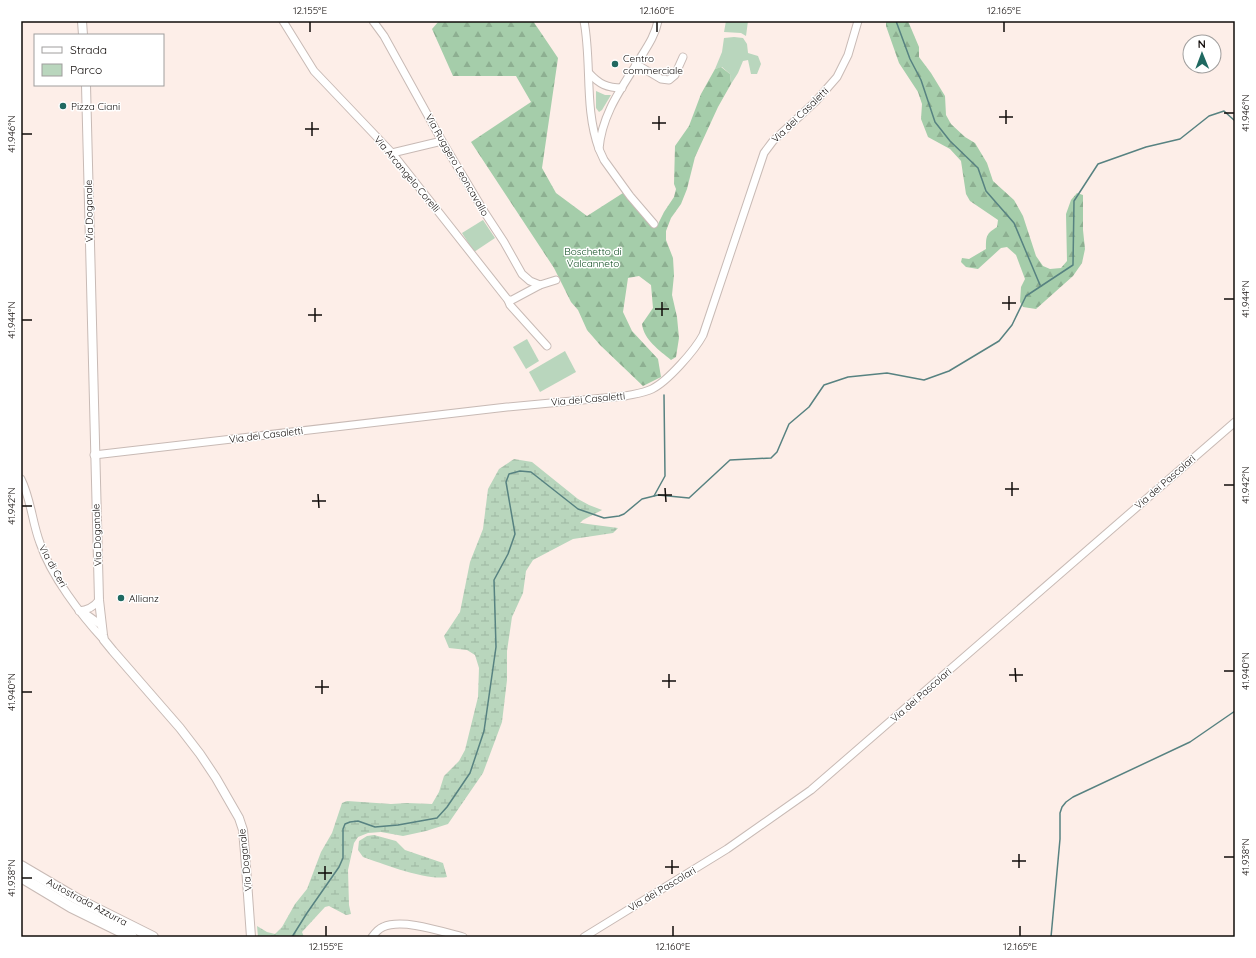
<svg xmlns="http://www.w3.org/2000/svg" width="1256" height="958" font-family="Quicksand,sans-serif">
<style>
.green{fill:#b9d6bd}
.forest{fill:url(#forest-firs)}
.wetland{fill:url(#wetland-marsh)}
.lines{fill:none;stroke-linecap:round;stroke-linejoin:round}
.stream{stroke:#578281;stroke-width:1.5}
.minor-casing{stroke:#c8bab5;stroke-width:9}
.major-casing{stroke:#c8bab5;stroke-width:10}
.highway-casing{stroke:#c8bab5;stroke-width:12}
.minor{stroke:#fff;stroke-width:7}
.major{stroke:#fff;stroke-width:8}
.highway{stroke:#fff;stroke-width:10}
.ticks{fill:none;stroke:#110c0a;stroke-width:1.5}
.poi-dot{fill:#1f6961;stroke:#fff;stroke-width:1.5}
.labels{text-anchor:middle;dominant-baseline:central;stroke-width:3;stroke-linejoin:round;paint-order:stroke}
.poi-label{font-size:10px;fill:#110c0a;stroke:#fff;text-anchor:start}
.street-label{font-size:10px;fill:#110c0a;stroke:#fff}
.park-label{font-size:10px;fill:#0e4c20;stroke:#fff}
.neatline{fill:none;stroke:#110c0a;stroke-width:1.5}
.ticks-label{font-size:10px;text-anchor:middle;fill:#110c0a}
</style>
<defs>
<pattern id="forest-firs" width="22" height="20" patternUnits="userSpaceOnUse"><rect width="22" height="20" fill="#a5cdaa"/><path d="M5 1l3.5 6h-7zM16 11l3.5 6h-7z" fill="#8daf91"/></pattern>
<pattern id="wetland-marsh" width="20" height="14" patternUnits="userSpaceOnUse"><rect width="20" height="14" fill="#b9d6bd"/><path d="M1 5h8M5 5V1M11 12h8M15 12V8" fill="none" stroke="#9eb6a1"/></pattern>
</defs>
<rect width="100%" height="100%" fill="#fdeee8"/>
<g class="green">
<path d="M726,21H748L746,36L741,33L724,32Z"/>
<path d="M734,37L743,38L747,44L748,53L758,56L761,64L757,74H751L748,60L743,61L738,73L731,84L730,74L722,67L715,69L722,52L724,38Z"/>
<path d="M596,91L605,95H611L602,110L599,112L596,108Z"/>
<path d="M483,220L495,238L474,252L462,233Z"/>
<path d="M527,339L539,361L526,369L513,347Z"/>
<path d="M565,351L576,372L540,392L529,372Z"/>
</g>
<g class="forest">
<path d="M439,21H533L558,58L542,168L556,193L587,216L623,193L656,226L658,224L664,212L674,197L676,189L674,184L675,146L689,126L701,94L715,69L721,67L730,74L731,84L718,107L695,157L687,189L681,204L671,218L666,231V240L673,258L674,275L672,295L677,317L679,338L676,357L671,360C659,350 644,340 642,324L653,308L651,285L639,276L628,278L623,312L632,331L658,359L661,377L643,386L600,345L587,330L578,310L571,302L554,268L471,142L531,102L516,76H453L432,29Z"/>
<path d="M886,21H908L919,47V57L931,73L945,96L946,115L951,124L965,137L975,143L987,163L993,181L1014,200L1023,216L1036,256L1043,266L1050,269L1061,268L1067,261L1066,214L1071,200L1077,193L1083,195V230L1085,249L1082,263L1073,276L1036,309L1023,307L1020,302L1021,287L1025,279L1016,255L1007,247L1001,248L978,269L966,267L961,262L962,258L969,259L986,249C986,236 986,234 997,227L998,220L970,201L966,194L961,161L950,149L928,137L921,119L922,104L918,92L899,63L886,26Z"/>
</g>
<g class="wetland">
<path d="M514,459L532,462L578,499L589,505L602,510L583,520L580,523L618,528L613,533L573,539L533,560L526,571L523,593L512,617L507,651V680L502,722L483,773L448,824L426,831L403,836L381,832L368,833L358,837L354,843L348,870L349,905L351,914L346,915L329,906L325,907L302,932L304,937H258L257,926L267,932L275,934L282,927L295,904L307,889L321,852L332,833L342,803L347,801L391,804L407,803L432,804L439,792L444,776L459,761L465,750L478,697L479,668L475,655L467,650L449,648L444,636L460,612L470,562L483,529L488,489L499,469Z"/>
<path d="M374,835L396,841L405,850L443,863L447,877C427,881 383,864 363,857L358,850L359,841L367,836Z"/>
</g>
<g class="lines">
<g class="stream">
<path d="M896,21L910,59L921,80L935,122L950,141L978,168L986,191L1014,223L1040,285"/>
<path d="M654,496L665,476L664,395"/>
<path d="M292,937L307,913L339,867L343,858V829L345,824L350,822L358,821L375,827L398,825L437,818L447,807L470,773L484,731L496,647L494,580L508,554L515,534L506,482L509,474L520,471L531,472L578,509L604,518L619,516L624,514L642,499L658,495L689,498L730,460L771,458L777,452L789,424L809,407L824,385L848,377L887,373L924,380L949,371L999,341L1012,325L1026,296L1073,265L1074,201L1098,164L1146,147L1180,139L1209,116L1224,111L1235,121"/>
<path d="M1051,937L1060,839V813L1062,807L1066,802L1073,797L1190,742L1235,711"/>
</g>
<g class="minor-casing">
<g id="minor">
<path d="M283,21L314,71L392,153L508,300H512L540,285"/>
<path d="M373,21L384,36L442,141L485,213L504,242L522,274L530,281L540,285L556,280"/>
<path d="M584,21C592,63 584,108 599,149C602,114 621,89 639,60C647,47 655,36 658,21"/>
<path d="M636,64L661,79L669,80L675,75L683,57"/>
<path d="M589,73C599,84 607,88 622,88"/>
<path d="M599,149L604,160L630,196L654,224"/>
<path d="M392,153L442,141"/>
<path d="M508,300L510,305L547,346"/>
<path d="M94,455L507,407L625,396C634,394 644,393 652,389C668,381 695,350 703,335L764,153L773,141L816,101L837,77L848,55L858,21"/>
<path d="M21,479C31,499 32,522 40,543C51,576 81,615 104,640"/>
<path d="M79,611C88,610 94,607 99,600"/>
<path d="M83,612L101,625"/>
<path d="M372,937C375,933 378,929 383,927C403,918 443,932 463,937"/>
<path d="M584,937L727,849L811,790L1235,422"/>
</g>
</g>
<g class="major-casing">
<g id="major">
<path d="M82,21L83,35"/>
<path d="M86,85L99,600L103,635L104,640L113,651L180,728L200,754L216,778L239,818L243,830L245,853L251,937"/>
</g>
</g>
<g class="highway-casing">
<g id="highway">
<path d="M21,866L77,899L153,937"/>
<path d="M21,877L71,907L132,937"/>
</g>
</g>
<use href="#minor" class="minor"/>
<use href="#major" class="major"/>
<use href="#highway" class="highway"/>
</g>
<path class="ticks" d="M310,22V32M657,22V32M1004,22V32M1006,110V124M1224,113H1234M659,116V130M999,117H1013M312,122V136M652,123H666M305,129H319M22,134H32M1009,296V310M1224,299H1234M662,302V316M1002,303H1016M315,308V322M655,309H669M308,315H322M22,320H32M1012,482V496M1224,485H1234M665,488L666,502M1005,489H1019M318,494L319,508M658,495H672M312,501H326M22,506H32M1015,668L1016,682M1224,671H1234M669,674V688M1009,675H1023M322,680V694M662,681H676M315,687H329M22,692H32M1019,854V868M1224,857H1234M672,860V874M1012,861H1026M325,866V880M665,867H679M318,873H332M22,878H32M326,926V936M673,926V936M1020,926V936"/>
<g class="poi-dot">
<circle cx="615" cy="64" r="4"/>
<circle cx="63" cy="106" r="4"/>
<circle cx="121" cy="598" r="4"/>
</g>
<g class="labels">
<g class="poi-label">
<text x="623" y="58">Centro<tspan x="623" dy="12">commerciale</tspan></text>
<text x="71" y="106">Pizza Ciani</text>
<text x="129" y="598">Allianz</text>
</g>
<g class="street-label">
<text transform="translate(800 115) rotate(-44)">Via dei Casaletti</text>
<text transform="translate(457 165) rotate(60)">Via Ruggero Leoncavallo</text>
<text transform="translate(407 174) rotate(50)">Via Arcangelo Corelli</text>
<text transform="translate(89 211) rotate(-91)">Via Doganale</text>
<text transform="translate(588 399) rotate(-5)">Via dei Casaletti</text>
<text transform="translate(266 435) rotate(-7)">Via dei Casaletti</text>
<text transform="translate(1165 482) rotate(-41)">Via dei Pascolari</text>
<text transform="translate(97 535) rotate(-92)">Via Doganale</text>
<text transform="translate(53 566) rotate(61)">Via di Ceri</text>
<text transform="translate(921 695) rotate(-41)">Via dei Pascolari</text>
<text transform="translate(245 860) rotate(-96)">Via Doganale</text>
<text transform="translate(662 889) rotate(-31)">Via dei Pascolari</text>
<text transform="translate(87 902) rotate(28)">Autostrada Azzurra</text>
</g>
<g class="park-label">
<text x="593" y="251">Boschetto di<tspan x="593" dy="12">Valcanneto</tspan></text>
</g>
</g>
<rect width="1256" height="958" fill="none" stroke="#ffffff" stroke-width="44"/>
<rect x="34" y="34" width="130" height="52" fill="#ffffff" stroke="#a09e9d"/>
<rect x="42" y="47" width="20" height="6" fill="#ffffff" stroke="#a09e9d"/>
<text x="70" y="54" font-size="12" fill="#110c0a">Strada</text>
<rect x="42" y="64" width="20" height="12" fill="#b9d6bd" stroke="#a09e9d"/>
<text x="70" y="74" font-size="12" fill="#110c0a">Parco</text>
<g transform="translate(1202 54) rotate(359)"><circle r="19" fill="#ffffff" stroke="#a09e9d"/>
<path d="M0-3L7 15L0 10L-7 15Z" fill="#1f6961"/>
<text y="-6" font-size="11" font-weight="bold" text-anchor="middle" fill="#110c0a">N</text>
</g>
<rect x="22" y="22" width="1212" height="914" class="neatline"/>
<g class="ticks-label">
<text x="310" y="14">12.155°E</text>
<text x="657" y="14">12.160°E</text>
<text x="1004" y="14">12.165°E</text>
<text transform="translate(1245 113) rotate(-90)" y="4">41.946°N</text>
<text transform="translate(11 134) rotate(-90)" y="4">41.946°N</text>
<text transform="translate(1245 299) rotate(-90)" y="4">41.944°N</text>
<text transform="translate(11 320) rotate(-90)" y="4">41.944°N</text>
<text transform="translate(1245 485) rotate(-90)" y="4">41.942°N</text>
<text transform="translate(11 506) rotate(-90)" y="4">41.942°N</text>
<text transform="translate(1245 671) rotate(-90)" y="4">41.940°N</text>
<text transform="translate(11 692) rotate(-90)" y="4">41.940°N</text>
<text transform="translate(1245 857) rotate(-90)" y="4">41.938°N</text>
<text transform="translate(11 878) rotate(-90)" y="4">41.938°N</text>
<text x="326" y="950">12.155°E</text>
<text x="673" y="950">12.160°E</text>
<text x="1020" y="950">12.165°E</text>
</g>
</svg>
